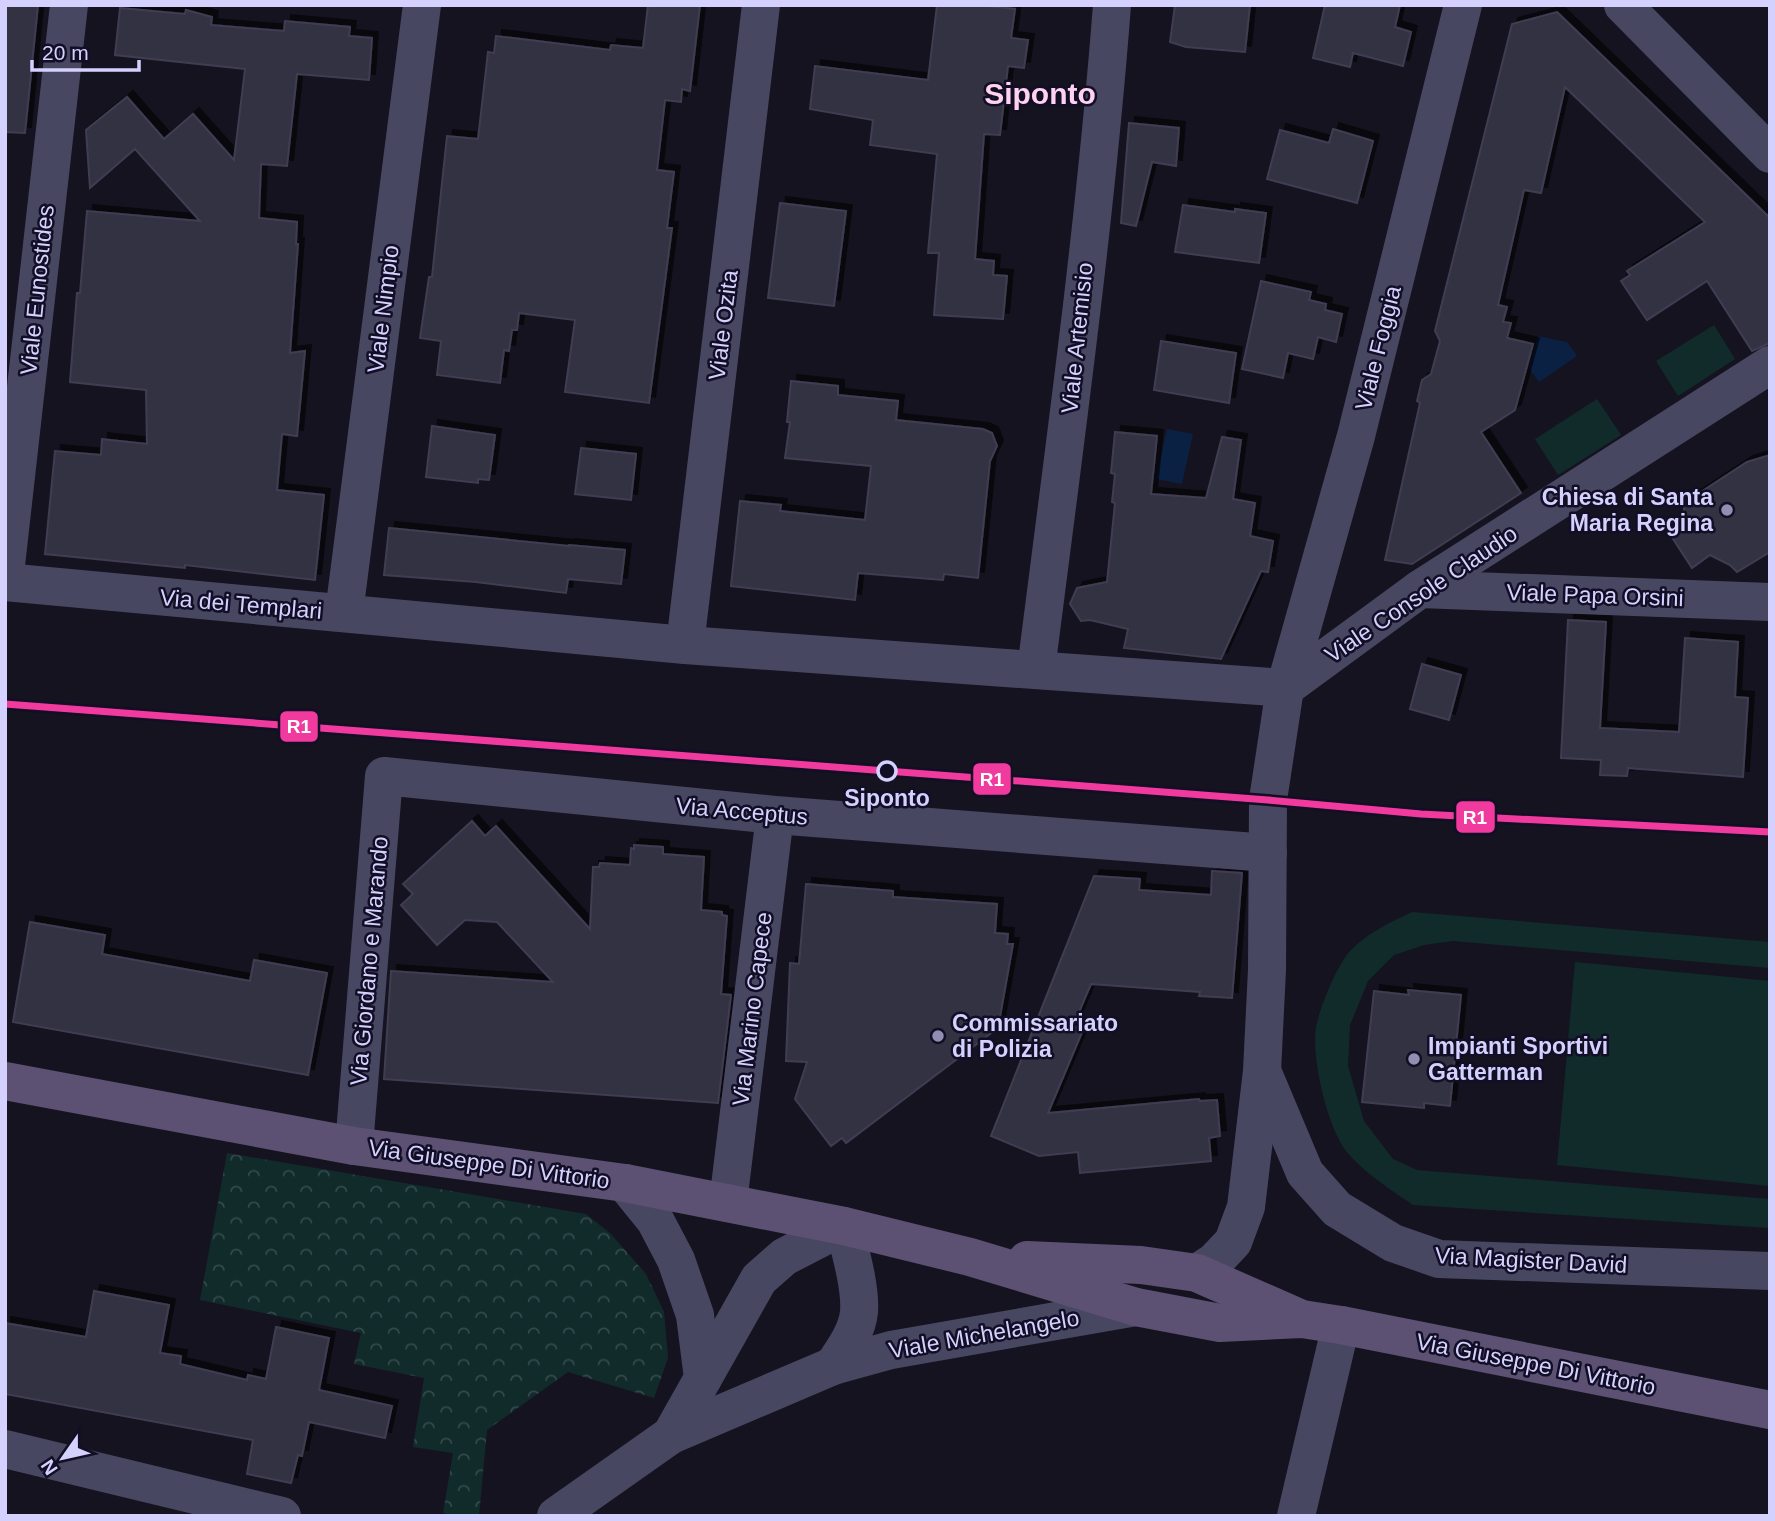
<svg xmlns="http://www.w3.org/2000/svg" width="1775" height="1521" font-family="Helvetica,sans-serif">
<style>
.green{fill:#112b2b}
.park{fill:url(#park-crowns)}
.water{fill:#0b2143}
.building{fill:#333142;stroke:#403d53;stroke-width:2;filter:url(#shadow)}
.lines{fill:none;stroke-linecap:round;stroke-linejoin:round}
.minor{stroke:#484761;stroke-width:38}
.major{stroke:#5c5172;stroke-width:38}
.rail-1-casing{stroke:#110e25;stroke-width:12}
.rail-1{stroke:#f13a9d;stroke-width:7}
.poi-dot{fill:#928eb1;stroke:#110e25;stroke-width:2.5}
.stop-dot{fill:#110e25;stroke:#d5d1ff;stroke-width:3.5}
.labels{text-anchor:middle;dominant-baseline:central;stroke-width:5;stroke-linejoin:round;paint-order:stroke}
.street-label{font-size:23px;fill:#d5d1ff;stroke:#110e25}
.poi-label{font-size:23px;font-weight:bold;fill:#d5d1ff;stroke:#110e25;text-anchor:start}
.stop-label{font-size:23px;font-weight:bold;fill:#d5d1ff;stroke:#110e25}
.district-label{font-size:30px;font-weight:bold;fill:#ffd3f0;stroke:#110e25}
.line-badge{stroke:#110e25;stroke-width:2.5}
.badge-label{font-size:19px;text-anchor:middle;font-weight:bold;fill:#fff}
</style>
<defs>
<pattern id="park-crowns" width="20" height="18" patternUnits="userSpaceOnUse" patternTransform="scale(1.75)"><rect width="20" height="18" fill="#112b2b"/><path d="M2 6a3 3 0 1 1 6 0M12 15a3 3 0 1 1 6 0" fill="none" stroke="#33494b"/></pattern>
<filter id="shadow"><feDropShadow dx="6" dy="-6" stdDeviation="0" flood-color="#0009"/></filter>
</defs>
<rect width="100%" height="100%" fill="#151320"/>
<g class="green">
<path d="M1714,325L1735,359L1678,396L1656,361Z"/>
<path d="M1597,399L1621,435L1558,475L1535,439Z"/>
<path d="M1412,912L1770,942V968L1453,941L1424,945L1394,955L1368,981L1350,1025L1348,1066L1364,1121L1393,1159L1417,1170L1770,1199V1228L1413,1205C1390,1189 1364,1173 1346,1151C1327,1126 1311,1057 1316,1027C1320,1007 1338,962 1352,949C1369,932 1391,922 1412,912Z"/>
<path d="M1575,962L1770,981V1186L1557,1165Z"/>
</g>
<path class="park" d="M227,1153L586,1214L611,1234L646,1274L664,1312L668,1358L654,1398L568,1372L487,1430L479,1516H456L443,1513L453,1453L413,1447L424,1378L354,1364L361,1333L200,1300Z"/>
<g class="water">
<path d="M1538,336L1567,342L1577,356L1539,382L1529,368Z"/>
<path d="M1167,429L1193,434L1182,484L1156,479Z"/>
</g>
<g class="building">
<path d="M5,5H38L25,133L5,132Z"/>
<path d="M648,5H700L690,91L682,89L681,102L665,100L657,170L674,172L667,228H672L649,403L565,392L575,320L519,313L517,330H512L509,351L504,350L500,383L437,375L441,341L420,338L429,277H432L447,136L478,139L488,52L494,53L496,36L610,50L611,45L643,48Z"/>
<path d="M937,5H978L1015,9L1011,38L1028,40L1024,68L1008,66L1000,135L984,134L975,259L994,261L993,275L1007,276L1003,319L934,315L939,253H928L937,154L870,145L873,120L810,109L815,66L928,80Z"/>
<path d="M1175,5H1250L1245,52L1186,47L1170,42Z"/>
<path d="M1325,5H1400L1395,27L1411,32L1403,66L1353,53L1350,67L1313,58Z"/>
<path d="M120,8L185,14L186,10L212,17L211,25L284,31L285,21L350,27L349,36L372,38L369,80L297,74L287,166L261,164L259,218L297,222L296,244H298L290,353L305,351L297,436L282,434L277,490L324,495L315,580L185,565V568L45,554L55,451L101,455L102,439L147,444L146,390L70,382L77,293H80L87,211L200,221L135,149L90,188L86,130L127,97L164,139L193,114L234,160L245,69L115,55Z"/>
<path d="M1557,12L1770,218V343L1752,351L1707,281L1647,320L1621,281L1630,275L1627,271L1705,222L1565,87L1541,193L1524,190L1498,305L1507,307L1503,322L1511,323L1507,338L1533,344L1515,410L1481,432L1521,493L1412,564L1385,560L1420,403L1417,401L1422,380L1431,374L1440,341L1435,331L1512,24Z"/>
<path d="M1129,123L1179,128L1176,166L1152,162L1136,226L1121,223Z"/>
<path d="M1333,129L1373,141L1357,203L1267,179L1280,130L1329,143Z"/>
<path d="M780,203L846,211L834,306L768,298Z"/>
<path d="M1183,205L1235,212V209L1266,213L1259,263L1175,252Z"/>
<path d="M1261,281L1311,292L1309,300L1326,304L1325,310L1342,314L1336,342L1318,337L1313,359L1288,353L1283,378L1242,369Z"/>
<path d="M1161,341L1236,353L1229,403L1154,390Z"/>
<path d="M791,381L838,386V395L898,401L896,420L983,429L992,433L997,446L990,461L978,578L944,574L943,580L858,573L855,600L731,586L740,501L781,505L780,511L865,520L871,466L785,458L790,422H787Z"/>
<path d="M432,426L495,435L489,480L478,479V483L426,477Z"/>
<path d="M1115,432L1157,436L1151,494L1206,498L1222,437L1241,440L1233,499L1255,503L1250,536L1273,541L1268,572L1261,571L1221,659L1124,648L1128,629L1090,620L1081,621L1070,604L1077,588L1107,582L1115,503L1112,502L1115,474L1111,473Z"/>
<path d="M581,448L636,454L631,500L575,494Z"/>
<path d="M1770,455V552L1737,572L1730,565L1710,555L1692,568L1666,528L1684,517V503L1747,462Z"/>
<path d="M389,528L569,546V545L625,550L621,584L568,579L566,593L476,582L384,575Z"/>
<path d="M1568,620L1606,622L1600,728L1679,732L1685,638L1738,642L1735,697L1748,698L1743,777L1628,768L1627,776L1600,775L1601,760L1561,758Z"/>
<path d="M1422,664L1461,675L1449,720L1410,709Z"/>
<path d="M472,821L485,836L496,826L590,929L593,867H599L600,863L630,865L631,848L634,849V845L663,847V854L704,857L701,910L722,912V915L727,916L721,994L731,995L718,1103L384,1079L391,971L553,982L497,922L465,920L437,945L401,905L413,894L403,884Z"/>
<path d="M1212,871L1242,873L1232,998L1199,996L1200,992L1091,984L1073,1026L1083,1030L1048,1113L1199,1099L1200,1101L1217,1100L1220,1136L1209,1138L1211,1161L1080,1173L1078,1152L1039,1156L991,1136L1094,876L1140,879L1139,890L1211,895Z"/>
<path d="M806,884L893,891V897L997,904L995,933L1008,934L1007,944H1013L998,1028L846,1143L842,1138L831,1146L795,1099L807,1062L786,1061L790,963L799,964Z"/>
<path d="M30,922L105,935L102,954L250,981L254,960L327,973L308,1075L13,1022Z"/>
<path d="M1408,990L1461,995L1450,1106L1424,1103V1108L1362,1102L1374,991L1409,995Z"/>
<path d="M94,1291L169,1305L160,1353L181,1356L180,1364L247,1380L248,1375L266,1379L276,1327L329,1338L319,1390L392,1406L385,1438L309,1422L302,1456L298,1455L291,1483L247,1474L253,1440L5,1394V1323L86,1337Z"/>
</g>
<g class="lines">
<g class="minor">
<path d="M1623,5L1770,154"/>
<path d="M5,574L69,5"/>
<path d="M5,582L685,645L1285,688"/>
<path d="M1420,589L1770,602"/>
<path d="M344,613L422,5"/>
<path d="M685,645L761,5"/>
<path d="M1036,670C1064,449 1095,227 1112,5"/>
<path d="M1285,688L1420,589L1770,365"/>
<path d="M1263,1073L1305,1173L1337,1209L1393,1243L1439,1259L1770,1271"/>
<path d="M354,1146L384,776L775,815L1268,853"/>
<path d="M625,1183L655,1220L676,1260L695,1315L703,1378"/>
<path d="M728,1203L775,815"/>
<path d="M1197,1273L1214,1262L1233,1242L1246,1207L1262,1071L1267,970L1268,800L1285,688L1356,436L1463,5"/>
<path d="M671,1435L759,1279L784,1257L844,1226C850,1250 861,1288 859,1312C857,1332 844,1350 833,1366"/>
<path d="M5,1449L282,1516"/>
<path d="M556,1516L671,1435L833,1366L891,1350L1136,1307"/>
<path d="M1296,1516L1341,1325"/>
</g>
<g class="major">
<path d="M5,1081L354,1146L625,1183L844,1226L970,1257L1136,1307L1220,1323L1302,1319L1341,1325L1770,1410"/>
<path d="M1027,1260L1141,1265L1197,1273L1297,1317"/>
</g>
<g class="rail-1-casing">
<path id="rail-1" d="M5,704L1268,800L1421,814L1770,832"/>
</g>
<use href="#rail-1" class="rail-1"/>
</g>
<g class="poi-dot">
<circle cx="1727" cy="510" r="7"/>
<circle cx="938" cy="1036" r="7"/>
<circle cx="1414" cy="1059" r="7"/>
</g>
<circle class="stop-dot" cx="887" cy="771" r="9"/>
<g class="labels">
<g class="street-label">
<text transform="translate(37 290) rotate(-84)">Viale Eunostides</text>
<text transform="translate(383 309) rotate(-83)">Viale Nimpio</text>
<text transform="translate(723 325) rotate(-83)">Viale Ozita</text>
<text transform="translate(1077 338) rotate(-84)">Viale Artemisio</text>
<text transform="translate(1378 348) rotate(-76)">Viale Foggia</text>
<text transform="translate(1421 594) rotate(-34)">Viale Console Claudio</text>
<text transform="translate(1595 595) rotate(2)">Viale Papa Orsini</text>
<text transform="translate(241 604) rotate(5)">Via dei Templari</text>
<text transform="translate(742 811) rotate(5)">Via Acceptus</text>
<text transform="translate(369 961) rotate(-85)">Via Giordano e Marando</text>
<text transform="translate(752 1009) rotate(-83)">Via Marino Capece</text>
<text transform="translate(489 1164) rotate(8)">Via Giuseppe Di Vittorio</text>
<text transform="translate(1531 1260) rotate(3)">Via Magister David</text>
<text transform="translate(984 1334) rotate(-10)">Viale Michelangelo</text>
<text transform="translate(1536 1364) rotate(11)">Via Giuseppe Di Vittorio</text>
</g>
<g class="poi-label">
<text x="1713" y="497" text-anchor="end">Chiesa di Santa<tspan x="1713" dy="26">Maria Regina</tspan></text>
<text x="952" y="1023">Commissariato<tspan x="952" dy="26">di Polizia</tspan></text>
<text x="1428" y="1046">Impianti Sportivi<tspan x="1428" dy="26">Gatterman</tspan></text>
</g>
<g class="stop-label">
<text x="887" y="798">Siponto</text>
</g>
<g class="district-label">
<text x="1040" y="93">Siponto</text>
</g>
</g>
<g class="line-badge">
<rect x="279" y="710" width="40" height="33" rx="7" fill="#f13a9d"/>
<rect x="972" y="762" width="40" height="34" rx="7" fill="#f13a9d"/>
<rect x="1455" y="800" width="41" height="34" rx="7" fill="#f13a9d"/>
</g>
<g class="badge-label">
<text x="299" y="733">R1</text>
<text x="992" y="786">R1</text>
<text x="1475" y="824">R1</text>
</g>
<rect width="1775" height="1521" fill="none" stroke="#d5d1ff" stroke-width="14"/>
<g transform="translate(63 1458) rotate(236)" stroke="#110e25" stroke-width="5" paint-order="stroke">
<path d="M0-5L12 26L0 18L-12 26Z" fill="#d5d1ff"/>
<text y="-10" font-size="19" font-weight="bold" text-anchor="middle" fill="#d5d1ff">N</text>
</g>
<path d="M32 60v10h107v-10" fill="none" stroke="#d5d1ff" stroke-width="3.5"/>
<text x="42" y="60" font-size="21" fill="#d5d1ff" stroke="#110e25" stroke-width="5" paint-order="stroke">20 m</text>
</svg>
